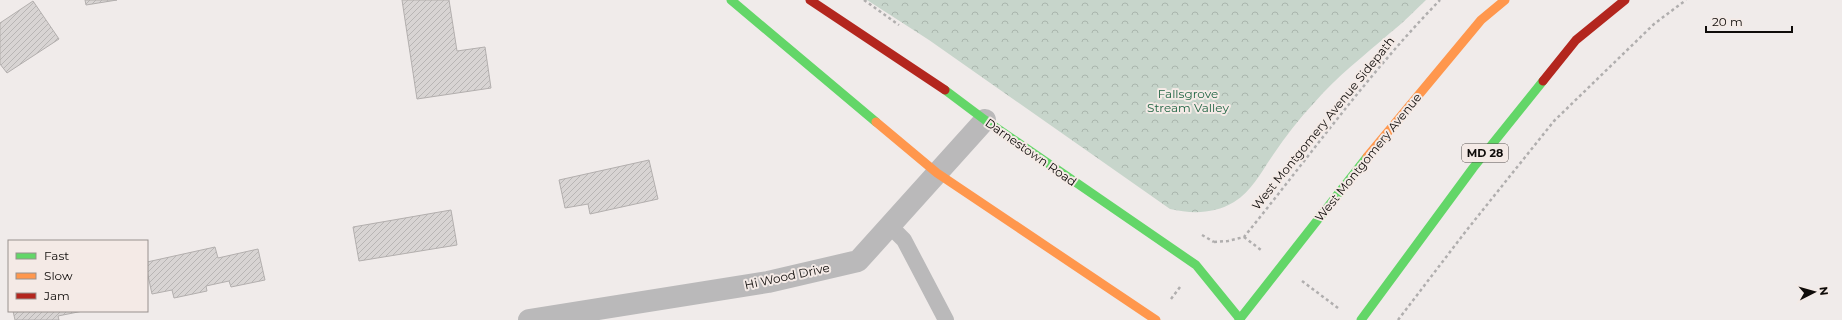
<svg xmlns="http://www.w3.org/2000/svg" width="1842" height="320" font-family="Montserrat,sans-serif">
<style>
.park{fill:url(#park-crowns)}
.building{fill:url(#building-hatch);stroke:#b3afae}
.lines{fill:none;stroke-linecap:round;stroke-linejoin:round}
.path{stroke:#b0aeae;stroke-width:2.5;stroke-dasharray:3 3;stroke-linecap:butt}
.lane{stroke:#bab9ba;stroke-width:16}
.street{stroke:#bab9ba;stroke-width:22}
.fast{stroke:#63d668;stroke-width:9}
.slow{stroke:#ff974d;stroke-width:9}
.jam{stroke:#b3261e;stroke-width:9}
.labels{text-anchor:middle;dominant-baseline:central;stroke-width:4;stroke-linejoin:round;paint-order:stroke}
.shield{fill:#f4eae6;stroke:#544f4c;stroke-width:1}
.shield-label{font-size:11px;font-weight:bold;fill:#0f0c0a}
.park-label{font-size:12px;fill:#216544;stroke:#f4eae6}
.street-label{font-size:12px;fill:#0f0c0a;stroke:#f4eae6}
</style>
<defs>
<pattern id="park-crowns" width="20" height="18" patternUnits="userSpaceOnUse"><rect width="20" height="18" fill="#c7d5cb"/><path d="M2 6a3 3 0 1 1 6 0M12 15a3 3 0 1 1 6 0" fill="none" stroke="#aab6ad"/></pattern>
<pattern id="building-hatch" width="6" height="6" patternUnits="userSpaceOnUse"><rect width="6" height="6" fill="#d8d4d3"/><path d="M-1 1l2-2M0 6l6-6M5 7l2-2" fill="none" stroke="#b8b5b4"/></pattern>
</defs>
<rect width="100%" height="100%" fill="#f0ebea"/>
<path class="park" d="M867,0H1426C1414,11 1403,23 1390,33C1364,56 1337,76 1314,103C1299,119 1285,137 1273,155C1261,172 1252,191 1234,202C1214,214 1192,214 1170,209L929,40Z"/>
<g class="building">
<path d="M85,0H117L86,5Z"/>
<path d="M402,0H449L457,51L485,47L491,88L417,99Z"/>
<path d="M33,1L59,39L7,73L0,64V23Z"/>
<path d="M649,160L658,199L590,214L588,204L565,208L559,180Z"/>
<path d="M451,210L457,245L359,261L353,227Z"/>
<path d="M215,247L218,258L258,249L265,280L231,287L229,281L206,286L207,291L174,298L172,290L152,294L147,271V262Z"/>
<path d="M13,311H83L58,316L59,320H15Z"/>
</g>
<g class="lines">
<g class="path">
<path d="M864,0L899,25"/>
<path d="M1202,235L1214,242"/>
<path d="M1244,237L1261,250"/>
<path d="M1214,242L1228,241L1244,237C1309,157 1368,74 1440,0"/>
<path d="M1302,281L1338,308"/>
<path d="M1171,299L1180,287"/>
<path d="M1398,320L1466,231L1554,121L1654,24L1686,0"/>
</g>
<path class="lane" d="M890,226L904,240L946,320"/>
<path class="street" d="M529,320L768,282L858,261L985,120"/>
<g class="fast">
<path d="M731,0L876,122"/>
<path d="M945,90L985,120L1196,265L1240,319"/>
<path d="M1239,320L1367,157"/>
<path d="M1361,320L1473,168L1543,81"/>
</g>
<g class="slow">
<path d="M876,122L937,173L1156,320"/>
<path d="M1367,157L1481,20L1505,0"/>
</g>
<g class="jam">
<path d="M810,0L945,90"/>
<path d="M1543,81L1576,40L1625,0"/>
</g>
</g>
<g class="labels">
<rect class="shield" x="1462" y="144" width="46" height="18" rx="3"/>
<g class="shield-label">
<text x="1485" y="153">MD 28</text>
</g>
<g class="park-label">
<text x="1188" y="93">Fallsgrove<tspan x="1188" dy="14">Stream Valley</tspan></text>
</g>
<g class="street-label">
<text transform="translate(1323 123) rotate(-51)">West Montgomery Avenue Sidepath</text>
<text transform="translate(1031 152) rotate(35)">Darnestown Road</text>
<text transform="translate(1368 157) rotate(-51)">West Montgomery Avenue</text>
<text transform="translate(787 276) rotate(-12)">Hi Wood Drive</text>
</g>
</g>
<rect x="8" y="240" width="140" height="72" fill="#f4eae6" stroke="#98918e"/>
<rect x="16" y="253" width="20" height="6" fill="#63d668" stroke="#98918e"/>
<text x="44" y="260" font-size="12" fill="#0f0c0a">Fast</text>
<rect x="16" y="273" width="20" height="6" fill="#ff974d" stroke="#98918e"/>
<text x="44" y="280" font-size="12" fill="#0f0c0a">Slow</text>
<rect x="16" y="293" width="20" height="6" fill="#b3261e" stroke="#98918e"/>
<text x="44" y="300" font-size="12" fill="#0f0c0a">Jam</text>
<g transform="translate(1814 292) rotate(84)" stroke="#f4eae6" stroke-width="3" paint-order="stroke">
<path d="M0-3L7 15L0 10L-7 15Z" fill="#0f0c0a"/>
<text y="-6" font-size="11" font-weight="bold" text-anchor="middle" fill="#0f0c0a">N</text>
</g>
<path d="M1706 26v6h86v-6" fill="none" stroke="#0f0c0a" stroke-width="2"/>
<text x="1712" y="26" font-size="12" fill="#0f0c0a" stroke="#f4eae6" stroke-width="3" paint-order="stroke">20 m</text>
</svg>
